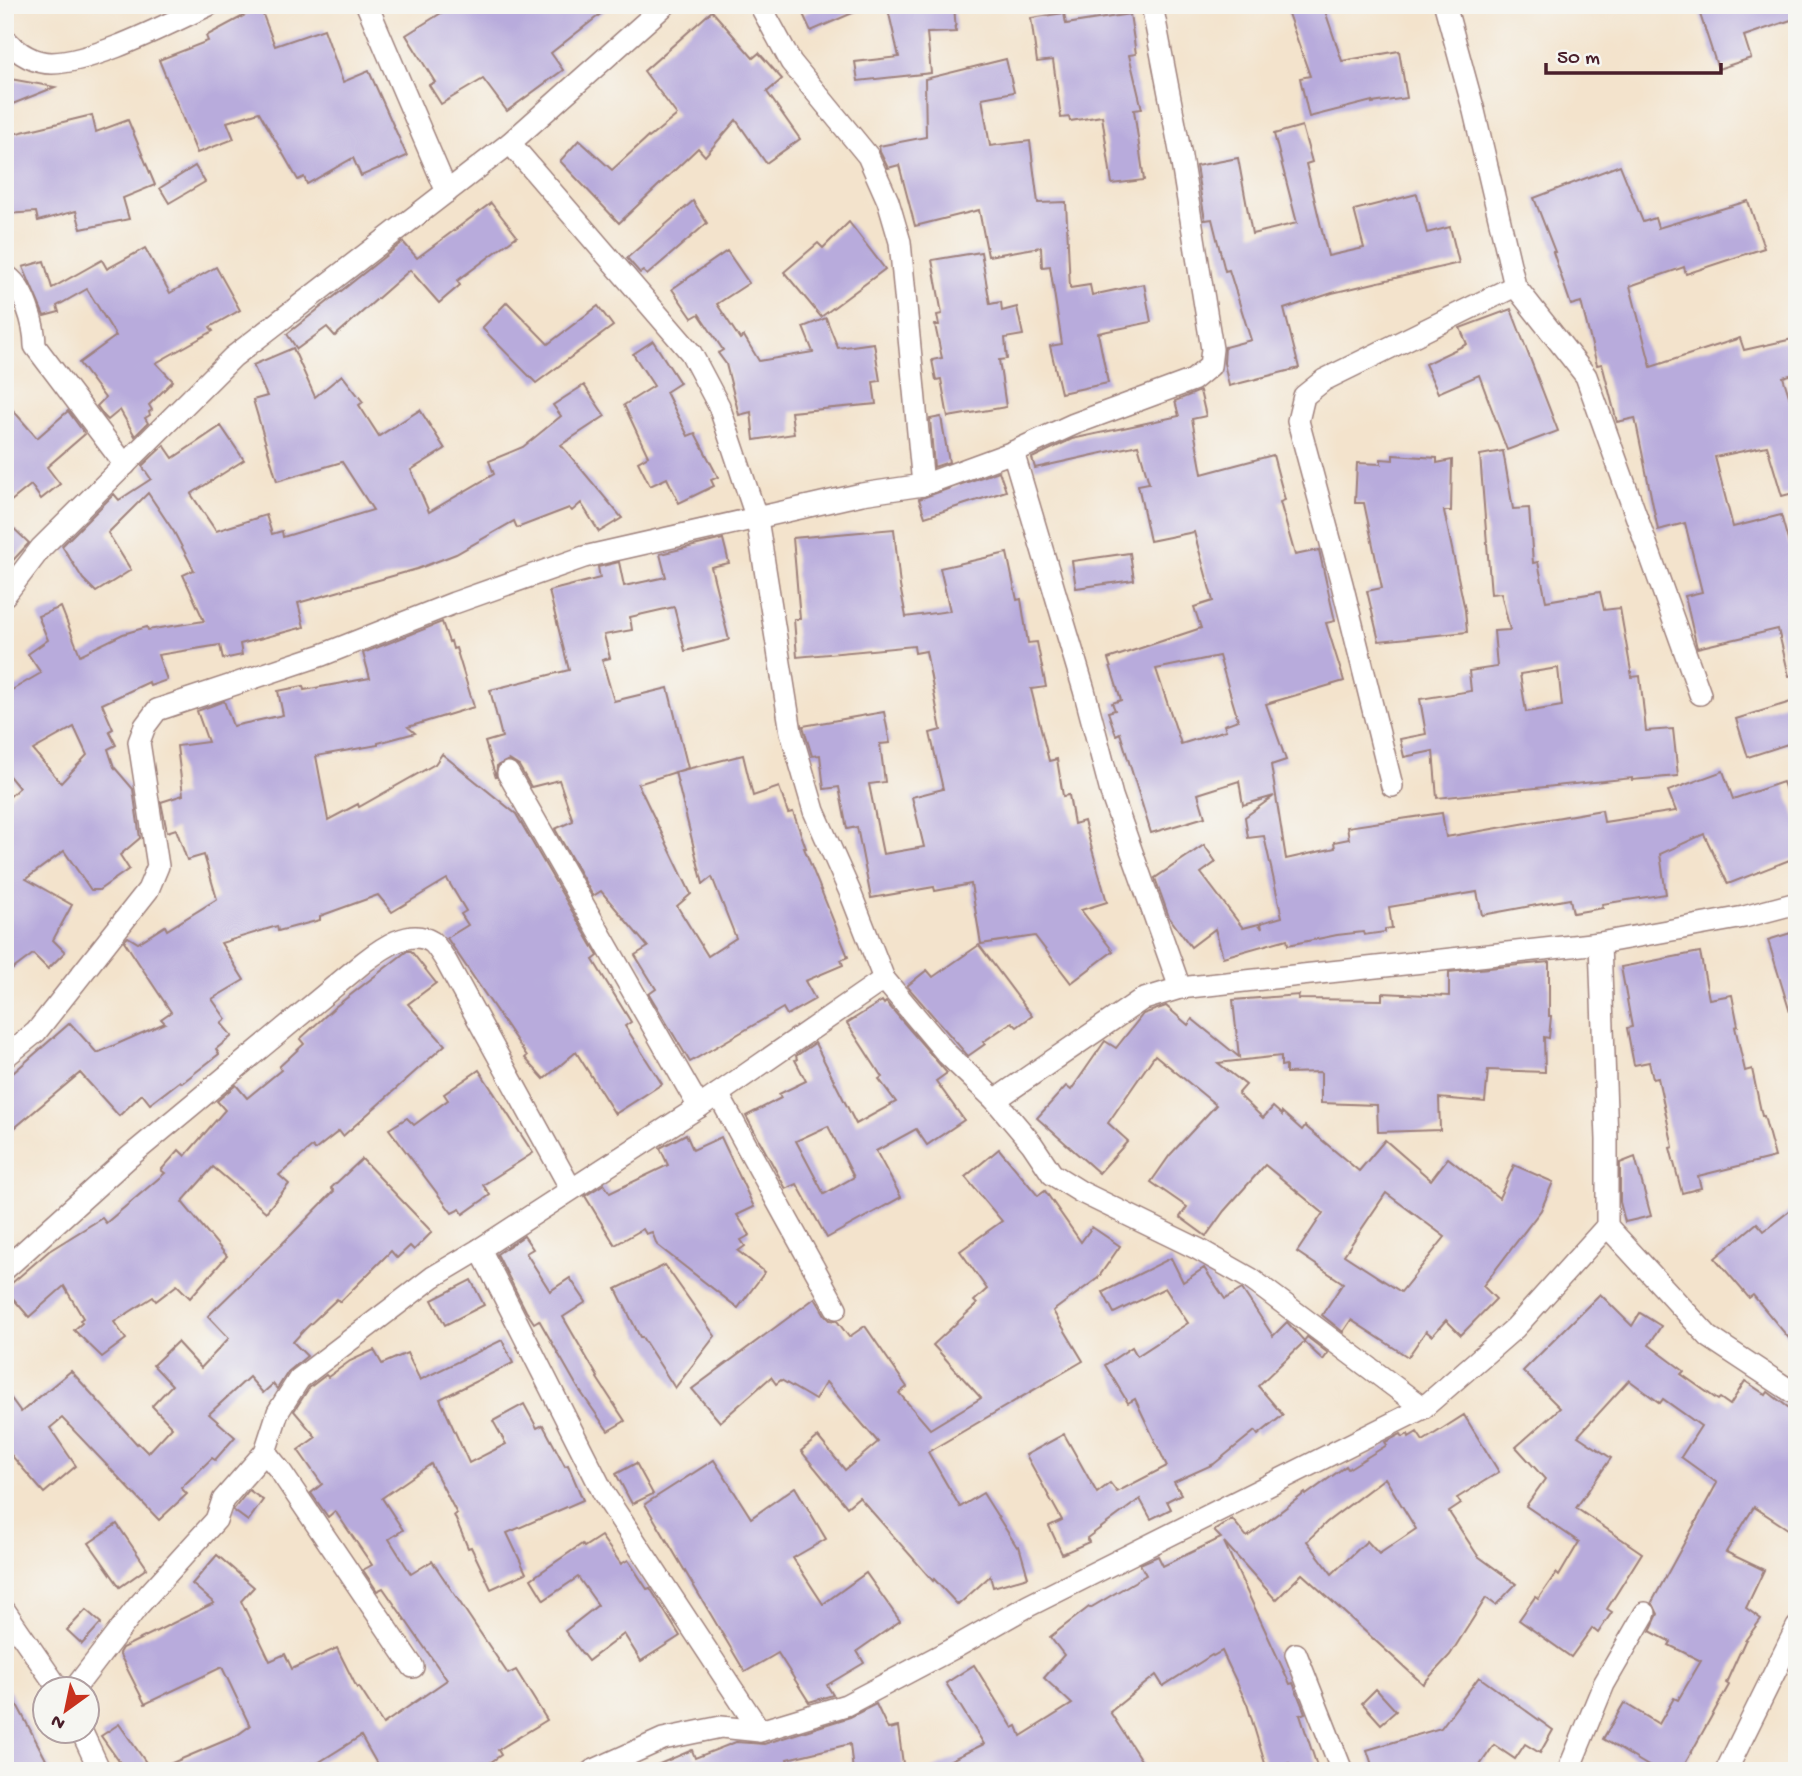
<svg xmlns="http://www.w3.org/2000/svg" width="1802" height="1776" font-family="'Gochi Hand',sans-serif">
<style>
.building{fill:#b8abdc;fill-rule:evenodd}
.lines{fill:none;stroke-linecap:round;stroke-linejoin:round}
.street-casing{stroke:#9e817c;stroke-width:24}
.street{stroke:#fff;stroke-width:21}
</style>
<rect width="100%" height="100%" fill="#f6f6f2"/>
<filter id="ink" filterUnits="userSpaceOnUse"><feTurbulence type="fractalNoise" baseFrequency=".0143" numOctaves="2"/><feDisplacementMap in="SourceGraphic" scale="14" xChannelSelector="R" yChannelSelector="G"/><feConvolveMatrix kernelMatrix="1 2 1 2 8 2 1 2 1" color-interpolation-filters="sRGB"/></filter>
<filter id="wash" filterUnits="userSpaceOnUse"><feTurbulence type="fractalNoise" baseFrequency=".00686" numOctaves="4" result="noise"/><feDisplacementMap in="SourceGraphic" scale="28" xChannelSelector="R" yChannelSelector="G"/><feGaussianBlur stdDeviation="1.57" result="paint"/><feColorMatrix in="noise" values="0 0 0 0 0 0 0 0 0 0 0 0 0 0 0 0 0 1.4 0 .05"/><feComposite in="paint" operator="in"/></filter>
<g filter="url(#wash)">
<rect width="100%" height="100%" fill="#f3e3cc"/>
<g id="blocks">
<g class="building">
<path d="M454,5H612L551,53L563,70L507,111L483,79L441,104L429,85L435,82L406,35Z"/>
<path d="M823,5H871L811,31L803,14Z"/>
<path d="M887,5H954L956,32L927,33L931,73L858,81L855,62L899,57Z"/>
<path d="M1285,5H1323L1342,61L1399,51L1407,98L1372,103V101L1309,117L1300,78L1310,76Z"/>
<path d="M1697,5H1797V18L1744,36L1751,58L1718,69Z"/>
<path d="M260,7L275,46L324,29L343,82L369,71L407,156L361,176L353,158L307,184L304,177L298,180L259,112L227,122L234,139L197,153L159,60L208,41L206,36Z"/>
<path d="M712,11L753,58L759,53L782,79L767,92L800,139L766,163L736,120L705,156L698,148L619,223L560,161L579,140L612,170L648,137L649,138L677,115L644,71Z"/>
<path d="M1064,13L1066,24L1130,14L1136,54L1129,55L1142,109L1134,110L1144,180L1112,184L1102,116L1070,121L1069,117L1061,118L1053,60L1037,62L1031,18Z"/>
<path d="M1006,59L1014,92L982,98L990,146L1030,141L1038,203L1066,202L1070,288L1090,285L1092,295L1144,284L1151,322L1098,333L1108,383L1061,393L1050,346L1062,344L1050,266L1042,267L1041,247L988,256L979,210L915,226L899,165L888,168L880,152L879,146L926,137L925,79Z"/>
<path d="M5,78L55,87L5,107Z"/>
<path d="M92,115L96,132L128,120L155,185L123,198L129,219L81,229L76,211L38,221L36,212L5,214V136Z"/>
<path d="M1302,126L1312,162L1306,164L1328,256L1364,248L1354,210L1417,194L1427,233L1450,227L1459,263L1332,293L1284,309L1299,368L1229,386L1224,363L1225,347L1251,340L1229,270L1225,271L1212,219L1205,220L1196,166L1238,158L1252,234L1297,223L1274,134Z"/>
<path d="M1620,165L1643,222L1655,218L1658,228L1748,201L1764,248L1686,274L1684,267L1630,286L1651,367L1740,338L1744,350L1797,338V373L1783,377L1797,421V492L1782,496L1767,446L1715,457L1733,527L1781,515L1797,573V675L1789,676L1778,629L1697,648L1685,596L1702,592L1685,523L1658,530L1635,418L1617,422L1602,364L1597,365L1581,302L1571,305L1553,252H1555L1534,198Z"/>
<path d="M195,166L205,182L169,203L160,188Z"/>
<path d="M693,201L707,223L647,275L643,271L640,273L627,258Z"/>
<path d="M491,203L517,236L457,281L460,285L439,303L410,270L335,336L327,327L297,349L287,334L403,242L417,258Z"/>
<path d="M849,222L885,269L821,317L784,272L818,243L823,248Z"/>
<path d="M145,248L170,293L216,267L240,310L210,327L213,331L156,363L173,381L149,405L152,410L149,412L150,415L145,418L148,423L135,436L120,410L108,420L104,416L97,406L105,398L79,363L116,336L87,289L57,306L59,312L44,316L23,267L44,261L52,288L102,260L107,269Z"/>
<path d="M727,251L749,283L717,304L740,339L744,336L759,361L813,352L803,327L826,318L838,348L874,343L880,381L873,382L876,404L791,412L794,434L754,440L751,412L739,415L726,364L718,353L723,350L699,314L692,318L672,289Z"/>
<path d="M981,252L990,304L1001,302L1002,311L1017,307L1023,335L1005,338L1007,359L999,360L1006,407L948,417L941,379L936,380L932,360L942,358L935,325H939L937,315L942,314L932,260Z"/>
<path d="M507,302L548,344L598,306L613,326L536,383L482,328Z"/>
<path d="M1511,309L1558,431L1507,450L1479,375L1438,393L1425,364L1467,344L1460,328Z"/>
<path d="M653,341L680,383L666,392L688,436L695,433L718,477L711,480L714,486L679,503L667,478L650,486L638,462L648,456L624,405L654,386L633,354Z"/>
<path d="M293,348L315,397L342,375L363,402L359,405L379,436L420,410L445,449L411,470L429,512L494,474L489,461L523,447L561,416L553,405L584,385L605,416L561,445L622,518L599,532L581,503L572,511L569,508L517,528L514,521L456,554L417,569L298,603L304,627L240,644L242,655L223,659L220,645L158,655L167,680L150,686L149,682L102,704L113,729L109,731L116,745L108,749L114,767L133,789L140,838L120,855L129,869L99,890H91L64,851L26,879L72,905L53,940L65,952L48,969L33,954L5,975V801L19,788L5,771V694L41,673L28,654L48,640L38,616L61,607L80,655L123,634L147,627L148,630L204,621L183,575L194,570L174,532L148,493L108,533L131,570L96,592L83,579L62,546L114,494L119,500L151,479L142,466L164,445L173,458L221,426L244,460L191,494L216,531L266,515L272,534L282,531L283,537L373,510L342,462L277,481L253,400L267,396L253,365ZM74,727L87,755L61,783L33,750Z"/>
<path d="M1200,391L1206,416L1192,419L1202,474L1273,455L1285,500L1280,502L1295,555L1319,550L1335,621L1326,623L1344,681L1266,704L1286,760L1271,765L1286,859L1335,848L1334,842L1349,839L1347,827L1442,813L1446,837L1602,810L1604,822L1676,811L1668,791L1723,771L1733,799L1783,782L1797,822V857L1728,884L1704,834L1660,854L1666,894L1602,904L1603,908L1573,913L1570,899L1482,915L1477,892L1389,907L1392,928L1385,929V932L1364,935L1363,932L1337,935L1288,945L1287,939L1223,957L1215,929L1191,947L1169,917L1155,878L1204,845L1216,862L1201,873L1243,928L1259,924L1262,929L1261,923L1282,917L1264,836L1248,838L1245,817L1274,796L1243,805L1239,781L1198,794L1205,817L1151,833L1120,733L1116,735L1108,712L1115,710L1112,703L1121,700L1108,659L1201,628L1194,607L1213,601L1194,532L1150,541L1138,485L1149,483L1138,445L1035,468L1032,458L1072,439L1179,416L1175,401ZM1219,656L1238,720L1224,725L1226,730L1181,744L1156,669Z"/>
<path d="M5,401L37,438L68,411L85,434L47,467L60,484L41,499L31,485L5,506Z"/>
<path d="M941,417L949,462L934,467L930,419Z"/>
<path d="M1503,451L1513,509L1529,508L1533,563L1538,562L1546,601L1600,592L1604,610L1620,608L1632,677L1640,676L1646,731L1673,729L1678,776L1632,780V778L1437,798L1433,751L1404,757L1400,739L1426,734L1420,699L1471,691L1469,671L1497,667L1494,631L1510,630L1501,593L1491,594L1480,455ZM1558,668L1562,706L1526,712L1520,674Z"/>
<path d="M1393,455L1437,458V463L1452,460L1451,511H1444L1465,610L1467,632L1379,641L1367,591L1382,588L1364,503H1355L1357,463L1381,464V459L1393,460Z"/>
<path d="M999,471L1006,491L925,517L919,499Z"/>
<path d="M5,520L29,543L5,569Z"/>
<path d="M894,529L900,586L906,617L950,611L940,568L1007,553L1017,600L1021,599L1028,643L1037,642L1046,687L1031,689L1049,761L1057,759L1063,796L1069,795L1074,824L1084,821L1107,902L1081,910L1113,951L1071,983L1035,936L981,944L971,884L935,891L934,887L871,898L857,827L847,829L839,787L824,789L820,755L812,756L803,726L884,712L890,743L880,744L885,782L869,784L883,854L924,847L912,797L943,789L930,733L941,730L926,651L915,653L914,646L797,657L794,619H800L793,538Z"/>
<path d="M723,539L729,563L711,567L729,640L685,651L674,607L630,617L632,630L604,635L610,658L602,660L614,701L668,688L688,768L638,784L691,894L677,906L708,956L736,938L712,877L703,884L675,772L743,755L753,796L779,787L788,813L793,812L806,848H804L848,957L841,960L843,965L805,981L815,999L787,1015L783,1008L690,1062L649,994L656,989L635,955L648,947L601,891L593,896L555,829L573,821L559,780L531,787L519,766L509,760L497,766L496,778L485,742L502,737L490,690L569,670L549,591L600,578L598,567L619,562L624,586L666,577L660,554Z"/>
<path d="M1130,553L1134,580L1076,588L1072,561Z"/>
<path d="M442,622L449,642L451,641L453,649L456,648L474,707L408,727L415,733L378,743V745L316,756L328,820L358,804L359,807L435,764L442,754L516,814L598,956L593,960L631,1022L625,1026L662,1084L615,1114L576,1052L544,1079L525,1058L527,1056L447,938L468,925L461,914L466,911L447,879L392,912L378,895L320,916V920L278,931L277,926L221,943L244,980L212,999L226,1019L221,1023L232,1036L216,1049L219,1054L182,1083L180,1081L150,1104L142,1094L119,1116L80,1073L5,1136V1080L70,1023L97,1053L165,1023L161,1019L171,1012L124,941L128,937L138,943L165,926L167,930L217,899L204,855L187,860L176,829L167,832L161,802L183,795L177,746L208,742L197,711L224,701L233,726L283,715L278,691L303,686L304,690L370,678L363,653Z"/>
<path d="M1797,700V741L1748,757L1736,719Z"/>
<path d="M1797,931V1019H1792L1768,940Z"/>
<path d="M979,945L1032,1016L1017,1027L1012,1022L983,1042L985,1044L968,1056L907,986L927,970L933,977Z"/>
<path d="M407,951H411L436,983L408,1004L445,1045L343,1136L339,1131L315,1150L312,1147L279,1175L289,1184L266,1212L213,1167L182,1202L227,1256L190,1298L177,1285L156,1301L153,1297L114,1322L126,1339L102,1357L74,1330L82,1323L80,1320L83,1318L64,1286L29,1317L5,1289L49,1251L102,1218L106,1223L165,1173L161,1170L179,1150L185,1156L225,1110L217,1101L236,1085L247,1098L281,1070L279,1067L304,1044L300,1039L335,1007Z"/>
<path d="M1700,952L1709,999L1732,995L1738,1026L1735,1027L1745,1071L1752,1069L1762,1116H1764L1775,1157L1698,1176L1701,1188L1682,1193L1670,1148L1673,1147L1658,1078L1653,1079L1649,1062L1634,1065L1627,1028L1632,1027L1621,967Z"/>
<path d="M1549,962V1016H1551L1549,1038L1544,1037L1545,1072L1488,1070L1485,1102L1439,1098L1440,1130L1378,1132L1377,1105L1321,1103V1072L1286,1073V1065L1281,1066V1056L1218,1063L1246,1085L1238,1094L1263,1118L1273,1107L1282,1115V1112L1302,1130L1305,1126L1359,1171L1385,1140L1431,1180L1448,1158L1499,1198L1514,1165L1553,1182L1541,1210L1483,1286L1496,1299L1461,1335L1446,1320L1432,1336L1426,1331L1408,1357L1351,1320L1343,1332L1322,1315L1343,1283L1297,1252L1323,1213L1265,1165L1224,1211L1206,1236L1180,1217L1187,1207L1151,1182L1170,1155L1216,1105L1155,1055L1108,1123L1128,1141L1099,1173L1037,1118L1066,1086L1071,1090L1105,1041L1116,1048L1143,1014L1166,1006L1188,1025L1192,1019L1239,1057L1233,1000L1299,995L1298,999L1382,1000V993L1449,996V972ZM1386,1193L1445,1237L1401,1292L1344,1255Z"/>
<path d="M882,1001L884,1004L886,1002L947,1073L936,1081L964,1120L927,1145L916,1129L876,1151L901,1197L827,1238L797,1184L786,1189L746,1116L781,1098L779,1094L806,1081L795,1060L797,1059L796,1056L815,1043L856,1124L896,1102L879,1079L882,1077L847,1023ZM828,1126L854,1177L824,1194L796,1141Z"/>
<path d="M479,1070L533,1153L483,1185L490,1195L463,1214L460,1209L452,1213L389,1129L407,1118L414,1125L448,1100L444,1094Z"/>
<path d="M686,1134L693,1150L721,1137L754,1207L737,1215L750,1235L741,1240L745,1246L738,1251L765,1272L738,1308L657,1245L652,1232L646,1234L643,1229L615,1245L585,1196L604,1184L610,1193L668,1165L660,1148Z"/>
<path d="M999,1149L1038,1196L1045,1191L1081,1242L1092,1227L1120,1246L1098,1278L1053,1311L1083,1361L928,1452L960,1507L983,1493L1017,1547L1019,1546L1028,1577L993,1587L990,1576L958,1605L934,1579L933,1581L859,1497L847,1507L801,1451L818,1437L845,1470L878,1442L826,1382L815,1400L781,1380L776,1384L771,1377L720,1422L692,1389L815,1298L825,1315L830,1320L837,1321L849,1337L865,1326L907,1387L899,1393L930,1429L981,1398L933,1345L977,1304L974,1301L987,1289L960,1251L1002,1221L965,1177Z"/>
<path d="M1635,1157L1651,1216L1625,1222L1620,1202V1163Z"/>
<path d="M362,1159L432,1232L414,1250L410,1246L397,1258L391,1251L340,1302L337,1299L304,1330L293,1342L307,1356L288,1372L277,1389L273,1384L263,1393L249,1377L209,1414L235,1437L215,1460L212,1458L181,1488L187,1494L159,1520L62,1418L50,1428L76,1466L44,1493L5,1448V1390L21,1412L71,1371L137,1444L138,1443L148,1453L172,1427L152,1406L172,1385L153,1365L177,1342L201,1368L229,1338L208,1316L292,1234L334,1191L331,1188Z"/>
<path d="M1797,1205V1348L1753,1295L1749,1298L1715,1258L1757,1223L1764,1231Z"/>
<path d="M524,1236L533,1249L526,1253L550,1291L570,1278L586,1302L563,1317L598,1377L597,1378L625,1421L608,1431L578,1388L539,1320L534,1323L526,1311L497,1254Z"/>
<path d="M1171,1258L1183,1282L1204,1268L1225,1299L1242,1289L1273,1336L1287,1322L1304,1341L1307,1337L1328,1353L1323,1360L1304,1342L1258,1386L1283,1415L1258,1435L1255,1431L1214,1464L1174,1482L1181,1494L1167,1501L1171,1509L1151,1519L1140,1499L1087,1538L1089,1542L1062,1554L1049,1526L1062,1520L1026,1455L1064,1434L1097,1493L1110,1483L1117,1492L1167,1466L1135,1399L1128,1403L1105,1365L1132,1347L1137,1356L1188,1323L1165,1288L1114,1313L1103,1292Z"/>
<path d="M665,1265L715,1336L675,1388L642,1337H640L616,1289Z"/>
<path d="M471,1280L484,1305L445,1325L432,1300Z"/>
<path d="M1600,1294L1632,1326L1640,1313L1661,1326L1649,1345L1684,1371L1681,1374L1718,1400L1720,1398L1730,1405L1745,1381L1766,1395L1768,1392L1797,1414V1535L1754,1507L1726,1552L1764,1570L1746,1608L1761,1619L1745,1641L1726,1683L1729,1685L1681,1771H1657L1603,1739L1624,1703L1659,1724L1674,1698L1678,1700L1701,1661L1669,1645L1671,1642L1650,1631L1658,1614L1652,1602L1717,1483L1681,1457L1701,1426L1663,1399L1660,1403L1629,1380L1578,1436L1611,1458L1576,1508L1642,1553L1607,1609L1612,1612L1598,1633L1592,1628L1571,1657L1519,1620L1535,1597L1538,1599L1556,1573L1559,1576L1579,1542L1526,1506L1545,1479L1516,1447L1560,1408L1523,1371Z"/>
<path d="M502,1340L513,1363L440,1399L469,1463L506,1444L493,1421L524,1404L537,1428L543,1425L565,1466L568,1465L583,1500L507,1533L526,1573L491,1589L471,1547L468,1548L454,1515L457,1514L431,1464L382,1498L403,1530L389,1539L411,1574L432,1561L508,1674L516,1670L547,1720L498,1750L501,1755L478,1771H381L361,1736L305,1771H153L236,1736L250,1726L222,1667L145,1704L119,1653L122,1648L214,1603L192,1584L217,1555L254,1587L241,1601L270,1661L285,1654L292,1669L337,1648L357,1688L359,1687L383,1724L447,1680L383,1588L377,1591L363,1570L372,1565L335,1511L328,1517L311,1493L322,1484L298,1450L316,1437L294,1411L309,1388L326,1375L328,1377L350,1361L374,1350L382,1364L407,1353L420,1380Z"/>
<path d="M1464,1415L1499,1472L1457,1498L1461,1504L1449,1512L1478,1556L1516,1584L1496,1605L1486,1598L1450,1655L1423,1684L1302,1574L1276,1600L1224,1542L1290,1684L1293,1683L1305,1713L1300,1715L1317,1766L1301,1771H1291L1289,1763L1267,1770L1247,1704L1222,1651L1213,1656L1212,1655L1163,1686L1156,1675L1110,1712L1148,1771H928L984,1744L946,1683L974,1665L1013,1728L1017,1726L1021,1736L1072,1704L1044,1678L1064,1655L1050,1637L1089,1607L1090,1608L1146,1575L1140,1564L1158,1556L1163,1566L1221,1538L1214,1531L1232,1519L1247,1537L1305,1493L1306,1495L1346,1466L1348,1469L1387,1445L1385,1442L1401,1434L1403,1437L1408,1434L1409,1437L1417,1432L1423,1441ZM1385,1478L1416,1529L1379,1554L1367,1541L1332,1574L1307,1541L1327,1522Z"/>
<path d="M714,1460L751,1518L795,1487L826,1539L793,1558L823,1604L866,1573L900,1621L857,1651L864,1663L827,1685L833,1695L809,1702L778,1653L745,1672L645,1504Z"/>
<path d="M636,1463L653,1494L632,1504L616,1474Z"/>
<path d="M249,1490L263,1500L248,1521L233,1510Z"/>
<path d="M117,1524L147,1568L120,1587L89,1543Z"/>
<path d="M601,1536L621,1564L628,1560L647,1589L650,1588L680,1636L641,1661L624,1634L588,1661L565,1631L598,1605L578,1577L544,1600L531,1579L582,1544L584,1547Z"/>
<path d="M86,1610L101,1623L82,1644L67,1630Z"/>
<path d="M1479,1677L1553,1730L1540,1753L1525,1744L1515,1759L1494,1745L1476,1771H1374L1367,1750L1441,1728Z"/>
<path d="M5,1682L52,1771H5Z"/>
<path d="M1376,1689L1396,1711L1381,1724L1362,1703Z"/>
<path d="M876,1704L888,1729L898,1727L904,1771H853L850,1744L787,1759L789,1765L765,1771H643L692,1750L695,1758L736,1742L764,1744L850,1717Z"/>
<path d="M119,1724L152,1771H126L101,1736Z"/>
</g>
</g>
</g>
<g filter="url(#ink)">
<use href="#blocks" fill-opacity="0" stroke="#9e817c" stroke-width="2"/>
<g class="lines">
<g class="street-casing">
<g id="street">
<path d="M367,5L447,192"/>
<path d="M760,5L791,62L868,156L888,201L900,242L923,485"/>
<path d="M1445,5L1474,111L1515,286L1586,376L1700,694"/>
<path d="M5,39C17,52 33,63 52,63C96,62 167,24 209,5"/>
<path d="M510,143L691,353L719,406L757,519L791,732L814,811L850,892L884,979L947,1054L995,1100L1032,1144L1052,1174L1081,1192L1198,1249L1251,1279L1423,1408"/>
<path d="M5,275C24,285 35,326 35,346L125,465"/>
<path d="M1013,452L1084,690L1112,796L1180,988"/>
<path d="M5,595L41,548L233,357L510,143L665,5"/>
<path d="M508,773L699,1107"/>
<path d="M1392,786L1342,584L1298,421L1304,396L1324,380L1515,286"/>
<path d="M5,1057L36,1032L148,890L158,866L139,742L145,726L157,710L322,655L454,603L584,557L862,494L923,485L1013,452L1074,424L1193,380L1210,366L1212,349L1180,151L1152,5"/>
<path d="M718,1094L836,1308"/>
<path d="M995,1100L1141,1000L1180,988L1600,943L1744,917L1797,903"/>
<path d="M1607,1226L1709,1337L1797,1395"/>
<path d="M480,1249L604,1494L760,1731"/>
<path d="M5,1269L128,1158L364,962C381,949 410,927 432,942C437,946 442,955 446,961L571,1189"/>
<path d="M265,1452L279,1469L413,1667"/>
<path d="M5,1611L58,1688"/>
<path d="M1296,1654L1342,1771"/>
<path d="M75,1688L138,1606L216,1520L223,1500L265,1452L278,1412L299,1379L433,1277L480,1249L699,1107L884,979"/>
<path d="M81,1730L100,1771"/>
<path d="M592,1771L663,1739L721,1727L760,1731L846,1705L954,1648L1028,1606L1423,1408L1515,1328L1607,1226V1140L1600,943"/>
<path d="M1570,1771L1571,1764L1604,1684L1645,1613"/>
<path d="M1726,1771L1797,1627"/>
</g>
</g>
<use href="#street" class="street"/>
</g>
</g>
<rect width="1802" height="1776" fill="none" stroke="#f6f6f2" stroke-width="28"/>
<g transform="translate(66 1710) rotate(213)"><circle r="33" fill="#f6f6f2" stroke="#b1a0a2" stroke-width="2"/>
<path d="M0-5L12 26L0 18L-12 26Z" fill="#c8321e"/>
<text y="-10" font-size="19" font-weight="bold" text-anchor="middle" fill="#4a1f2b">N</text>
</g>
<path d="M1546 63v10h175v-10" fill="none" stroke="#4a1f2b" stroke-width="3.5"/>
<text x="1557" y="63" font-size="21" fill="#4a1f2b" stroke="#f6f6f2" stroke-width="5" paint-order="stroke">50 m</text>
</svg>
